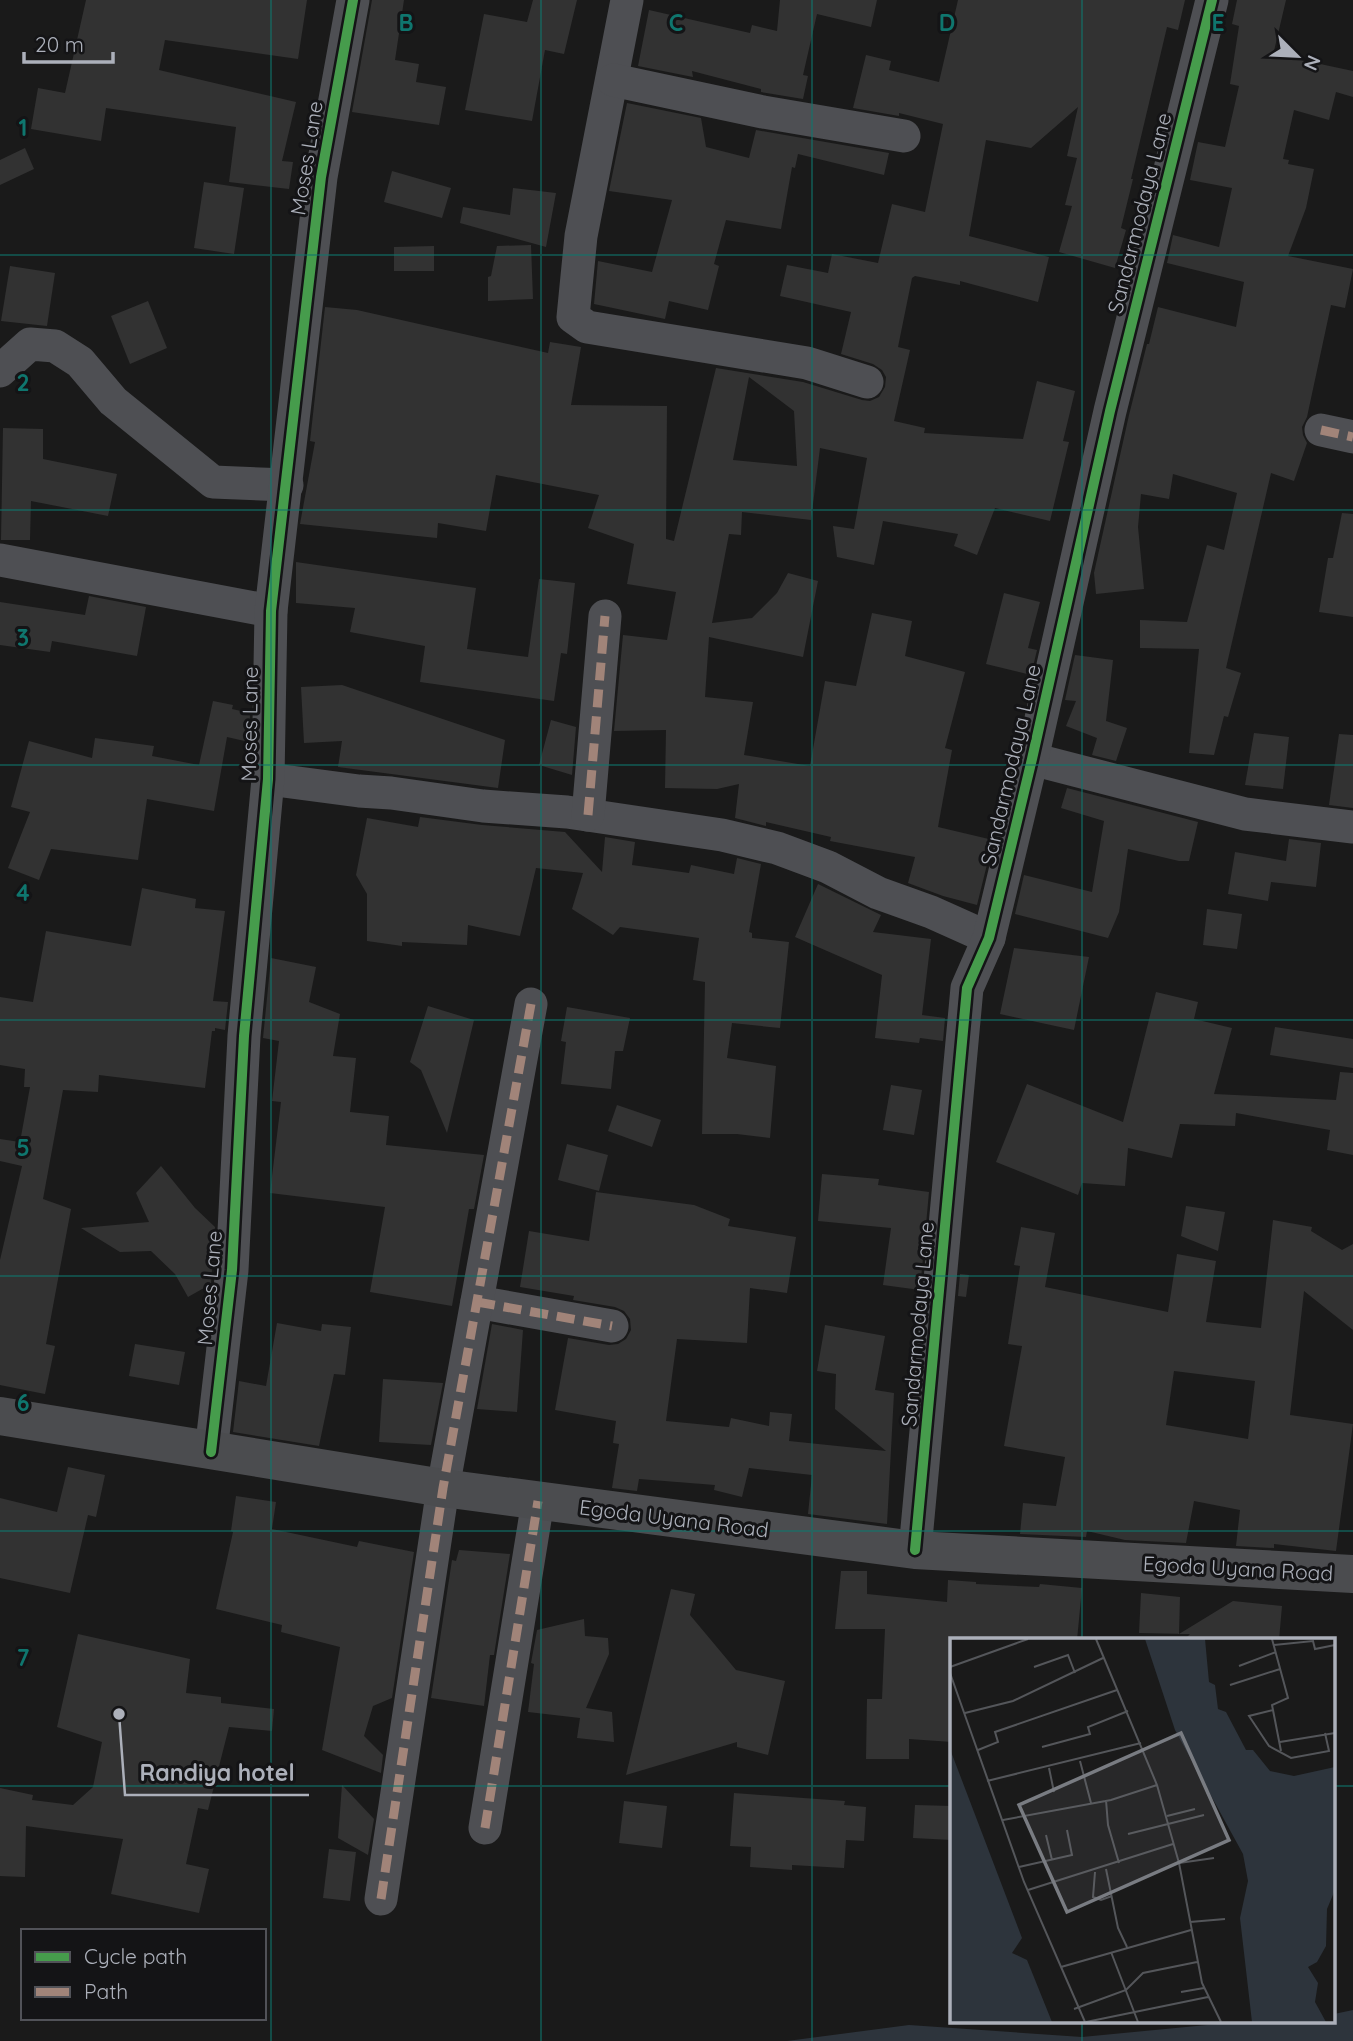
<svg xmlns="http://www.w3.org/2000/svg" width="1353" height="2041" font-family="Quicksand,sans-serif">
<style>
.water{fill:#2d343c}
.building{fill:#323232;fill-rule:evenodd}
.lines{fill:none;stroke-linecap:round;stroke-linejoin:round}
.street{stroke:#4e4f53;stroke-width:33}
.primary{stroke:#4b4c4f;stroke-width:38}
.quiet{stroke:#a18479;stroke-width:9;stroke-dasharray:18 9;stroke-linecap:butt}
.cycleway-casing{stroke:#141416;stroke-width:15}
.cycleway{stroke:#469c4c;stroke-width:10}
.grid{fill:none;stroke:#0f766e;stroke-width:2;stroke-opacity:0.55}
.labels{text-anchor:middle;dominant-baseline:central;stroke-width:6;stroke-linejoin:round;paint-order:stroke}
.street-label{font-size:21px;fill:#acb0ba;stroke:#141416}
.inset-road{fill:none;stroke:#54565a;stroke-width:2}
.view{fill:#797c82;fill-opacity:0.15;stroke:#797c82;stroke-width:3.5}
.inset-edge{fill:none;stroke:#acb0ba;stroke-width:3.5}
.grid-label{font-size:23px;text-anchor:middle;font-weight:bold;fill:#0f766e;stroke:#141416;stroke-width:6;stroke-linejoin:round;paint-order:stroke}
.leader{fill:none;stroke:#acb0ba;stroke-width:2.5}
.callout-dot{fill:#acb0ba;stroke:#141416;stroke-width:2.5}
.callout-label{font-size:23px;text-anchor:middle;font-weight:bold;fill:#acb0ba;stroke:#141416;stroke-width:6;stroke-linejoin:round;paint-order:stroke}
</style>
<rect width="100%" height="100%" fill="#1a1a1a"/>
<path class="water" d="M1353,2010V2041H787L909,2025L1082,2037L1238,2022H1334V2014Z"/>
<g class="building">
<path d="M86,0H307L298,59L165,40L159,70L296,102L282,161L293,162L289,189L229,182L236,127L106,108L101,141L31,129L38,88L65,93Z"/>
<path d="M372,0H404L395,60L419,64L416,82L446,87L439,125L352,112Z"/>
<path d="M533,0H577L564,54L545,50L532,121L465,110L484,14L527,22Z"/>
<path d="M780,0H877L871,27L817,14L803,75L808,76L803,99L761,92V89L692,71L693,77L638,66L649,10L750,33L752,25L777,31Z"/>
<path d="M958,0H1185L1178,30L1167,27L1131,179H1133L1121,228L1126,230L1115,268L1059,252L1072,206L1065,205L1077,158L1067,156L1078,107L1031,148L986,140L969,236L1049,257L1038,302L960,281V285L915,276L912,278L898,347L910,350L894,421L925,428L924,433L1023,439L1037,381L1075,391L1063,441L1069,442L1050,521L995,508L977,555L954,546L958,534L883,521L874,565L837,557L833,526L854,529L867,458L820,448L811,520L742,512L741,535L729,534L712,623L752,618L777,593L788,573L818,581L803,657L709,637L705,697L753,702L744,755L810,766L825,681L856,686L872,613L912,621L905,656L965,672L945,748L952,750L938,827L993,840L977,905L943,896L908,883L915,857L830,841L831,837L766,822V826L735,818L739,784L717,789L665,788L666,730L614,731L623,635L667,640L676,592L627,584L634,544L588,528L599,495L496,475L486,531L438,523L437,538L300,524L315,442L310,441L325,307L357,310L548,353L550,342L581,347L571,405L667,406L666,539L674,541L716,368L803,382L862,400L870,401L879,397L885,387L886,377L882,370L873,364L841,354L851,312L780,296L787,265L828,273L832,254L878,263L892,204L925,212L943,124L899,113V116L853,108L866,55L891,61L889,70L939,82ZM749,377L794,411L797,466L733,460Z"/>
<path d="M1237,0H1286L1274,51L1293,54L1292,58L1353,71V97L1336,92L1329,120L1294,110L1283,159L1289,160L1288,164L1314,169L1306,208L1288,256L1353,269L1345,308L1331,305L1307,417L1302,427L1303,435L1307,443L1294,481L1271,473L1226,668L1241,673L1228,717L1224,716L1214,755L1189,753L1199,649L1140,648V620L1187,622L1207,545L1224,550L1237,493L1173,474L1169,499L1141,494L1138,527L1144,589L1096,594L1094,573L1129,415L1147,344H1149L1158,307L1236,327L1244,282L1167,263L1173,235L1219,247L1232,188L1190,180L1198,142L1225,147L1239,86L1230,84L1239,26L1232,24Z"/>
<path d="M627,103L701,118L706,147L749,158L756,130L889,153L884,175L798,154L795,168L792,167L781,229L726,220L714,264L719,266L708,310L669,301L665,319L594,304L598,261L652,272L672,200L609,191Z"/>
<path d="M25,148L34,169L0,185V160Z"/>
<path d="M392,171L451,188L442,218L384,202Z"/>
<path d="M204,182L244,188L234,254L194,248Z"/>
<path d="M513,188L556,193L546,247L460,223L463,207L510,215Z"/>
<path d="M531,245L533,299L488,301V277L491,276L497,246Z"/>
<path d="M434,246V271H394V247Z"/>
<path d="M10,266L55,273L47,326L1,321Z"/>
<path d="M148,301L167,348L130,364L111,316Z"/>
<path d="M3,428L43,429V459L117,474L108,516L31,501L30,540H1Z"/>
<path d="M1342,513L1353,514V617L1319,612L1328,558H1333Z"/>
<path d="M296,562L476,588L467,649L528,657L539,579L575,583L567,654L561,653L554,701L420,682L425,646L350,632L355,608L296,603Z"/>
<path d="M1004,593L1040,602L1028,648L1037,650L1031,675L986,664Z"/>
<path d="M89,596L146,607L137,656L52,641L50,652L0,645V602L85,615Z"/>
<path d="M1075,655L1113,660L1106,721L1127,728L1116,761L1092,755L1097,738L1066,726L1076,701L1065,700Z"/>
<path d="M342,685L505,740L498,788L338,767L342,741L304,743L301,687Z"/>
<path d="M213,701L233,705L232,709L250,713L249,742L227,737L214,811L147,799L138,860L51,849L39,880L8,868L30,812L11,807L29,741L92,758L95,738L154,746L152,756L199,765Z"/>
<path d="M551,720L576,727L572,775L539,765Z"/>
<path d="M1254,733L1289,737L1283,789L1245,785Z"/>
<path d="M1339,734L1353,735V808L1329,805Z"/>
<path d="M1067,788L1198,822L1189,861H1179L1128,849L1119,912L1108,938L1015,914L1024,875L1092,892L1104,821L1061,808Z"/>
<path d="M420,817L482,825L565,832L602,872L605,837L635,842L632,865L689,873L691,865L734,874L737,858L761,864L749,932L752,933V938L789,942L780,1028L732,1023L727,1058L776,1066L770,1138L737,1134H702L705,982L693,980L699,938L620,927L613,935L572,909L583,873L536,868L520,936L468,925L467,945L402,942V946L367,941V894L356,875L367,818L418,827Z"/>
<path d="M1289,839L1321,843L1316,887L1271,882L1268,901L1228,894L1235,852L1286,861Z"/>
<path d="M818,884L881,915L873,932L931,939L922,1015L945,1018L943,1041L920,1038L919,1043L875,1038L882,975L795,937Z"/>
<path d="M142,888L196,899L195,908L225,911L213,1001L228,1002L225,1030L215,1028V1031H212L205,1088L99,1075L98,1092L63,1090L43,1199L71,1209L46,1344L55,1346L45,1394L0,1385V1260L22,1166L0,1161V1139L20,1142L30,1087H24L25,1069L0,1065V997L33,1002L46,931L131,946Z"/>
<path d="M1207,909L1242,914L1237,949L1203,945Z"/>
<path d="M1014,948L1089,957L1074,1030L1000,1014Z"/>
<path d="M271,958L316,967L309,1002L340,1014L333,1056L356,1058L350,1112L389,1116L386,1145L484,1155L474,1209H469L452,1306L370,1292L385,1207L270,1193L281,1102L272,1101L279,1041L263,1038Z"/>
<path d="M1156,992L1198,1002L1194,1019L1232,1028L1214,1094L1336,1100L1340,1072L1353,1073V1155L1327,1150L1330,1130L1236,1113L1235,1126L1180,1124L1172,1158L1128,1148L1125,1186L1082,1183L1078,1195L996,1162L1027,1084L1123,1122Z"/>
<path d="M428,1006L474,1020L447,1133L421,1070L410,1062Z"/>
<path d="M567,1007L630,1018L623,1051H615L611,1089L561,1084L566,1042L561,1041Z"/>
<path d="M1275,1027L1353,1039V1068L1270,1055Z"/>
<path d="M891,1085L922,1090L914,1135L883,1130Z"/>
<path d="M617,1105L661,1120L652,1147L608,1131Z"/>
<path d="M567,1144L608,1155L599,1191L558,1180Z"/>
<path d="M161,1166L195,1208L215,1227L211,1284L188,1297L175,1274L151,1251L120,1252L81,1228L149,1222L136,1193Z"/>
<path d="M822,1174L879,1179L878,1185L929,1192L920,1290L883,1285L891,1228L818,1221Z"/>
<path d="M596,1192L694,1205L730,1219L728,1226L796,1237L787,1293L750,1288L747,1343L677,1339L666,1421L729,1427L731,1418L769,1426L770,1412L792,1414L789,1441L886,1451L835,1409L836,1374L817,1371L825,1325L885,1336L875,1390L894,1393L887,1524L808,1514L812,1475L749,1468L742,1497L714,1490L715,1485L639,1479L637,1491L612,1488L619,1444L613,1443L616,1421L555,1410L568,1338L609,1345L618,1344L626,1339L631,1330L630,1319L624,1311L615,1307L573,1300L574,1296L520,1287L529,1231L589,1241Z"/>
<path d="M1186,1206L1225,1212L1218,1251L1181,1236Z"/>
<path d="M1273,1220L1312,1227L1311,1231L1342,1250L1353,1244V1330L1304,1291L1290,1415L1353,1424L1336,1551L1274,1544V1548L1236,1546L1240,1510L1194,1501L1186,1543L1125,1540L1087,1531L1086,1537L1020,1534L1023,1503L1056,1506L1065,1457L1004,1446L1022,1346L1008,1344L1020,1266L1014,1265L1021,1227L1055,1233L1045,1287L1168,1312L1177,1254L1216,1261L1206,1322L1261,1328ZM1174,1371L1255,1381L1248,1439L1166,1425Z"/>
<path d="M960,1274L969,1275L966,1297L958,1296Z"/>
<path d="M277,1323L321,1331L322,1324L351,1327L345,1375L334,1374L319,1446L233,1432L239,1381L266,1386Z"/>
<path d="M492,1324L523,1330L517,1412L477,1409Z"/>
<path d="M135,1344L185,1352L179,1385L129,1376Z"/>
<path d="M383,1379L443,1383L431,1445L379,1442Z"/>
<path d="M68,1467L105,1475L96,1517L88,1515L70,1593L0,1578V1498L57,1512Z"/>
<path d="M236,1496L276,1502L272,1529L357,1547L359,1541L414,1552L392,1698L373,1706L364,1736L383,1755L381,1773L322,1750L340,1647L281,1632L282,1625L216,1609L233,1532L231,1531Z"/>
<path d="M459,1550L510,1554L494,1655H490L484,1706L431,1698L452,1560L456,1561Z"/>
<path d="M841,1571H867V1594L947,1602L948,1580L976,1582V1584L1039,1587L1040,1584L1082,1588L1077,1640H952V1742L909,1739V1759H866L867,1699H882L885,1629H835Z"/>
<path d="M671,1589L695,1594L690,1615L736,1670L785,1681L768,1755L737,1747V1742L626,1775Z"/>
<path d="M1141,1593L1180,1597L1179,1634L1233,1601L1282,1606L1279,1640H1184L1190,1634L1139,1633Z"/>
<path d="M584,1619L585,1636L608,1638L609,1654L586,1708L612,1712L614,1742L577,1738L580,1718L528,1712L534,1664L531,1663L537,1630Z"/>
<path d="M78,1634L190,1659L186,1693L221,1697V1703L274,1709L272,1731L229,1727L208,1810L198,1808L186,1864L209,1869L199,1913L111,1894L123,1839L26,1826L25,1877L0,1876V1788L33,1795L32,1800L73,1805L93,1787L102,1742L57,1727Z"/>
<path d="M342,1785L374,1819L368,1855L338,1838Z"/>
<path d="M734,1793L845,1801L844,1805L866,1807L864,1841L846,1840L844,1868L792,1865V1870L750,1867L751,1847L730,1846Z"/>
<path d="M624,1801L667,1806L662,1848L619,1843Z"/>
<path d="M915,1805L952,1806V1840L913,1838Z"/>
<path d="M329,1849L356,1852L350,1901L323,1898Z"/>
</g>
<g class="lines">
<g class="street">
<path d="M627,0L581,236L573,317L587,327L807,363L867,382"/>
<path d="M613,80L763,112L904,136"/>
<path d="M0,371L30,344L55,346L80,362L113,401L213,482L287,485"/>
<path d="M1321,430L1353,437"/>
<path d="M0,560L271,611"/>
<path d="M1032,759L1245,814L1353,827"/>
<path d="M268,779L359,791L391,793L483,806L567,812L722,835L777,848L828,867L878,893L931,912L989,938"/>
<path d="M588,815L605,616"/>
<path d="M477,1302L612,1326"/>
<path d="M211,1452L232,1270L244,1036L268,779L271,611L321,177L353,0"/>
<path d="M915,1550L967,988L989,938L1032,759L1110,411L1212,0"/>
<path d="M485,1828L538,1501"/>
<path d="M381,1899L443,1488L531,1004"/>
</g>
<path class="primary" d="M0,1416L443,1488L915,1550L1353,1574"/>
<g class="quiet">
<path d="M1321,430L1353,437"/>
<path d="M588,815L605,616"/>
<path d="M477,1302L612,1326"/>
<path d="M485,1828L538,1501"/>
<path d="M381,1899L443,1488L531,1004"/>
</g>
<g class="cycleway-casing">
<g id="cycleway">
<path d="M211,1452L232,1270L244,1036L268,779L271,611L321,177L353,0"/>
<path d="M915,1550L967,988L989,938L1032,759L1110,411L1212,0"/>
</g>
</g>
<use href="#cycleway" class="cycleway"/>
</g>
<path class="grid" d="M271,0V2041M541,0V2041M812,0V2041M1082,0V1640M0,255H1353M0,510H1353M0,765H1353M0,1020H1353M0,1276H1353M0,1531H1353M0,1786H952M1334,1786H1353M1082,2022V2041"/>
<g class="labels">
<g class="street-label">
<text transform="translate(306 158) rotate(-81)">Moses Lane</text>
<text transform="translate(1139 213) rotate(-76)">Sandarmodaya Lane</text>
<text transform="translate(249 724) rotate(-89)">Moses Lane</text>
<text transform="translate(1010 765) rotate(-77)">Sandarmodaya Lane</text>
<text transform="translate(209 1288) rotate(-85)">Moses Lane</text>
<text transform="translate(917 1324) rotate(-85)">Sandarmodaya Lane</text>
<text transform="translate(674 1518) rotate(7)">Egoda Uyana Road</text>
<text transform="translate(1238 1568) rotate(3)">Egoda Uyana Road</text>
</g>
</g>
<g transform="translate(950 1638)">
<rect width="385" height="385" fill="#1a1a1a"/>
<path d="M195,1H255L259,44L265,47L268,71L276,74L296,112H303L320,133L344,138L385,129V252L377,271L376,308L367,324L358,329L368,345L365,364L376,384H302L290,280L298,243L293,216L225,92ZM0,111L72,300L62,315L77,322L102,384H0Z" fill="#2d343c"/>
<path class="inset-road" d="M146,1L207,147L229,225L252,345L271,384M322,1L338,60L322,67L331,113M324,7L363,3L365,11L385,7M289,28L326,14M0,29L78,1M84,29L118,17L125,35M0,35L74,244L135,384M280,47L330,31M323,72L299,78L319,108L341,120L379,113L375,95M15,75L63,63L153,20M330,104L385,95M92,109L140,96L138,89L178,73M28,112L48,104L45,94L167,52M130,123L141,165M99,130L104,154M37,143L191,105M156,162L158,187L169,225M217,178L245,171M53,182L161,162L207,147M178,196L254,177M96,197L102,222M229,225L264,220M69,229L122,217L117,192M156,231L168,290L177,309M145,234L143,259L151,262L162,258M78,252L223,206M240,284L275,281M161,314L188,384M111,329L241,292M231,354L254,350M124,371L176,352L193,335L247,324M136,384L258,359"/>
<path class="view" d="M231,95L279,202L117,274L69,167Z"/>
<rect width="385" height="385" class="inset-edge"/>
</g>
<g class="grid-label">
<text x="406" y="31">B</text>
<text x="676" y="31">C</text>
<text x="947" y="31">D</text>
<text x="1218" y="31">E</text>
<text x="23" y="136">1</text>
<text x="23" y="391">2</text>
<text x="23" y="646">3</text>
<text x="23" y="901">4</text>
<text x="23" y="1156">5</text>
<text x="23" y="1411">6</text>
<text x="23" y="1666">7</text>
</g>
<path class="leader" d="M119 1714L125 1795H309"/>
<circle class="callout-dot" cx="119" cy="1714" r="7"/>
<g class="callout-label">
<text x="217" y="1781">Randiya hotel</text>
</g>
<rect x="21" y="1929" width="245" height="91" fill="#141416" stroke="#515258" stroke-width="2"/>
<rect x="35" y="1952" width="35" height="10" fill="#469c4c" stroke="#515258" stroke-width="2"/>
<text x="84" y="1964" font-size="21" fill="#acb0ba">Cycle path</text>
<rect x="35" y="1987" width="35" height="10" fill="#a18479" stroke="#515258" stroke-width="2"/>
<text x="84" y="1999" font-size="21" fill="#acb0ba">Path</text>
<g transform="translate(1297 56) rotate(114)" stroke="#141416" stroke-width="5" paint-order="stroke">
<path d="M0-5L12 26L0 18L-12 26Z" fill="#acb0ba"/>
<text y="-10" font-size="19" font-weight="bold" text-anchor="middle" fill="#acb0ba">N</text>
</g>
<path d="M24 52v10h89v-10" fill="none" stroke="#acb0ba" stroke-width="3.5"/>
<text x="35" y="52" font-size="21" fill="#acb0ba" stroke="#141416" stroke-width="5" paint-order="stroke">20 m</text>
</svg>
